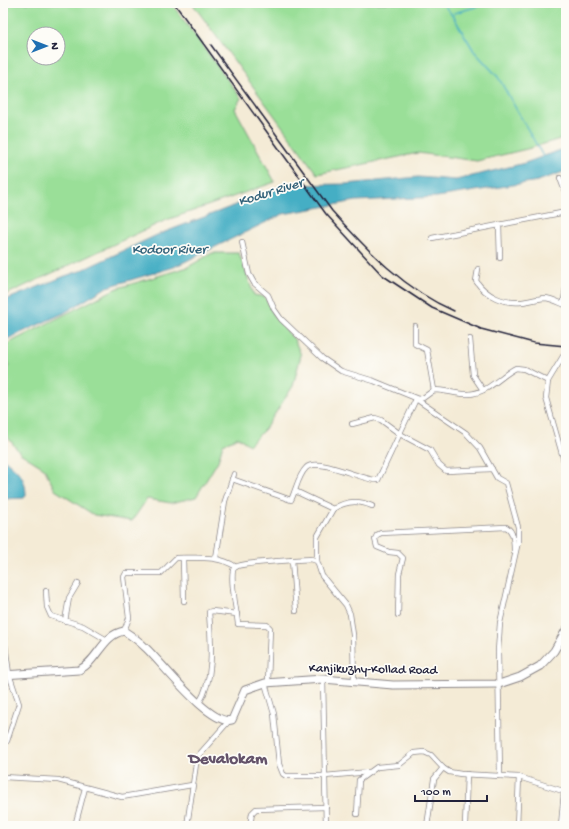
<svg xmlns="http://www.w3.org/2000/svg" width="569" height="829" font-family="'Gochi Hand',sans-serif">
<style>
.green{fill:#9adf98;stroke:#5e806a;fill-rule:evenodd}
.water{fill:#45aec4;stroke:#346880}
.lines{fill:none;stroke-linecap:round;stroke-linejoin:round}
.stream{stroke:#45aec4;stroke-width:1.5}
.street-casing{stroke:#8b8688;stroke-width:6}
.secondary-casing{stroke:#8b8688;stroke-width:9}
.street{stroke:#fff;stroke-width:4.5}
.secondary{stroke:#fff;stroke-width:7}
.rail{stroke:#22223b;stroke-width:1.5}
.labels{text-anchor:middle;dominant-baseline:central;stroke-width:3.5;stroke-linejoin:round;paint-order:stroke}
.street-label{font-size:13px;fill:#22223b;stroke:#fdfcf7}
.water-label{font-size:14px;font-style:italic;fill:#326179;stroke:#fdfcf7}
.district-label{font-size:17px;font-weight:bold;fill:#64536a;stroke:#fdfcf7}
</style>
<rect width="100%" height="100%" fill="#fdfcf7"/>
<filter id="ink" filterUnits="userSpaceOnUse"><feTurbulence type="fractalNoise" baseFrequency=".025" numOctaves="2"/><feDisplacementMap in="SourceGraphic" scale="8" xChannelSelector="R" yChannelSelector="G"/><feConvolveMatrix kernelMatrix="1 2 1 2 8 2 1 2 1" color-interpolation-filters="sRGB"/></filter>
<filter id="wash" filterUnits="userSpaceOnUse"><feTurbulence type="fractalNoise" baseFrequency=".012" numOctaves="4" result="noise"/><feDisplacementMap in="SourceGraphic" scale="16" xChannelSelector="R" yChannelSelector="G"/><feGaussianBlur stdDeviation="0.9" result="paint"/><feColorMatrix in="noise" values="0 0 0 0 0 0 0 0 0 0 0 0 0 0 0 0 0 1.4 0 .05"/><feComposite in="paint" operator="in"/></filter>
<g filter="url(#wash)">
<rect width="100%" height="100%" fill="#f4ebd6"/>
<g class="green">
<path d="M3,3H171L241,98L235,109L275,182L164,221L3,296ZM34,34H58V58H34Z"/>
<path d="M192,3H566V137L531,148L477,161L418,153L317,174Z"/>
<path d="M212,253H239L254,295L265,297L275,318L294,339L301,355L293,386L265,429L249,445L238,437L223,444L218,461L196,497L171,503L147,499L132,521L94,515L55,490L44,468L20,453L3,431V370L9,366L3,346L115,289L188,267Z"/>
</g>
<g class="water">
<path d="M566,148V171L538,181L437,197L356,201L283,214L174,267L107,287L64,313L3,341V301L65,276L80,271L157,235L288,185L346,184L418,177L456,180L525,163Z"/>
<path d="M3,458C17,471 26,475 26,496L24,498L3,499Z"/>
</g>
<g class="lines">
<g class="stream">
<path d="M442,3L453,16L474,51L498,77L544,158"/>
<path d="M454,13L490,3"/>
</g>
</g>
</g>
<g filter="url(#ink)">
<g class="lines">
<g class="street-casing">
<g id="street">
<path d="M560,178L566,194"/>
<path d="M499,226L500,258"/>
<path d="M432,238L566,212"/>
<path d="M242,242L249,274L254,283L268,295L274,309L281,319L322,358L341,371L374,381L418,399L423,398L434,390C446,390 458,395 469,394C488,393 500,376 516,368L524,369L548,381"/>
<path d="M478,269L476,281C486,296 504,304 522,302C529,301 537,299 544,298C551,298 558,302 565,305"/>
<path d="M566,288L564,300L566,305"/>
<path d="M415,326V344L427,350L434,390"/>
<path d="M566,337L565,353L548,381L546,398L566,468"/>
<path d="M470,339L473,375L483,390"/>
<path d="M352,424L375,418L381,420L400,434L430,450L439,465L446,471L492,469"/>
<path d="M232,479L291,500C296,490 298,476 306,468C317,456 363,481 378,480L416,399L466,433L480,448L497,478L506,483L518,527V542L500,623L498,651L500,776"/>
<path d="M295,491L333,509L317,537V561"/>
<path d="M333,509C345,501 359,500 372,506"/>
<path d="M183,558L184,601"/>
<path d="M216,558L225,501L234,474"/>
<path d="M292,560L296,611"/>
<path d="M46,591L47,607L51,616L83,626L107,640"/>
<path d="M398,615L399,574L403,558L398,553L389,552L377,547L375,539L377,535L381,533L506,527C514,531 514,543 514,551"/>
<path d="M65,621L69,598L78,583"/>
<path d="M3,630L9,674L19,704L7,741"/>
<path d="M124,631L129,618L124,577L126,573H161L176,558C196,558 219,555 236,567"/>
<path d="M323,679L326,826"/>
<path d="M268,682L270,628L267,625L238,624C237,613 229,576 234,568C239,562 301,560 311,559L317,561L322,576L346,605L350,614L353,635L354,682"/>
<path d="M265,683L274,714L279,764L283,774L286,776H325L369,772"/>
<path d="M199,703C215,678 211,642 209,612L212,611L237,614"/>
<path d="M3,777L58,780L122,797L192,785"/>
<path d="M357,814L359,780L377,767L399,765L414,753L424,752L431,755L443,768L449,772L461,774L519,777L566,792"/>
<path d="M75,826L85,788"/>
<path d="M187,826L197,757L228,722"/>
<path d="M250,826L252,813L256,809L326,807"/>
<path d="M427,826L434,779L443,768"/>
<path d="M465,826L467,774"/>
<path d="M517,826L519,777"/>
<path d="M561,826L564,792"/>
</g>
</g>
<g class="secondary-casing">
<path id="secondary" d="M3,675L79,670C98,661 102,635 124,631C132,636 140,642 146,648C162,663 211,727 232,720L245,690L265,683L323,679L393,685L499,684L520,677L540,666L554,651L566,630"/>
</g>
<use href="#street" class="street"/>
<use href="#secondary" class="secondary"/>
<g class="rail">
<path d="M174,3L326,214L382,275L432,308L481,329L534,343L566,346"/>
<path d="M211,45L332,211C367,250 405,290 454,311"/>
</g>
</g>
</g>
<g class="labels">
<g class="street-label">
<text transform="translate(373 670) rotate(1)">Kanjikuzhy-Kollad Road</text>
</g>
<g class="water-label">
<text transform="translate(271 193) rotate(-17)">Kodur River</text>
<text x="169" y="250">Kodoor River</text>
</g>
<g class="district-label">
<text x="228" y="760">Devalokam</text>
</g>
</g>
<rect width="569" height="829" fill="none" stroke="#fdfcf7" stroke-width="16"/>
<g transform="translate(46 46) rotate(90)"><circle r="19" fill="#fdfcf7" stroke="#a5a5ac"/>
<path d="M0-3L7 15L0 10L-7 15Z" fill="#1f6fb2"/>
<text y="-6" font-size="11" font-weight="bold" text-anchor="middle" fill="#22223b">N</text>
</g>
<path d="M415 795v6h72v-6" fill="none" stroke="#22223b" stroke-width="2"/>
<text x="421" y="795" font-size="12" fill="#22223b" stroke="#fdfcf7" stroke-width="3" paint-order="stroke">100 m</text>
</svg>
